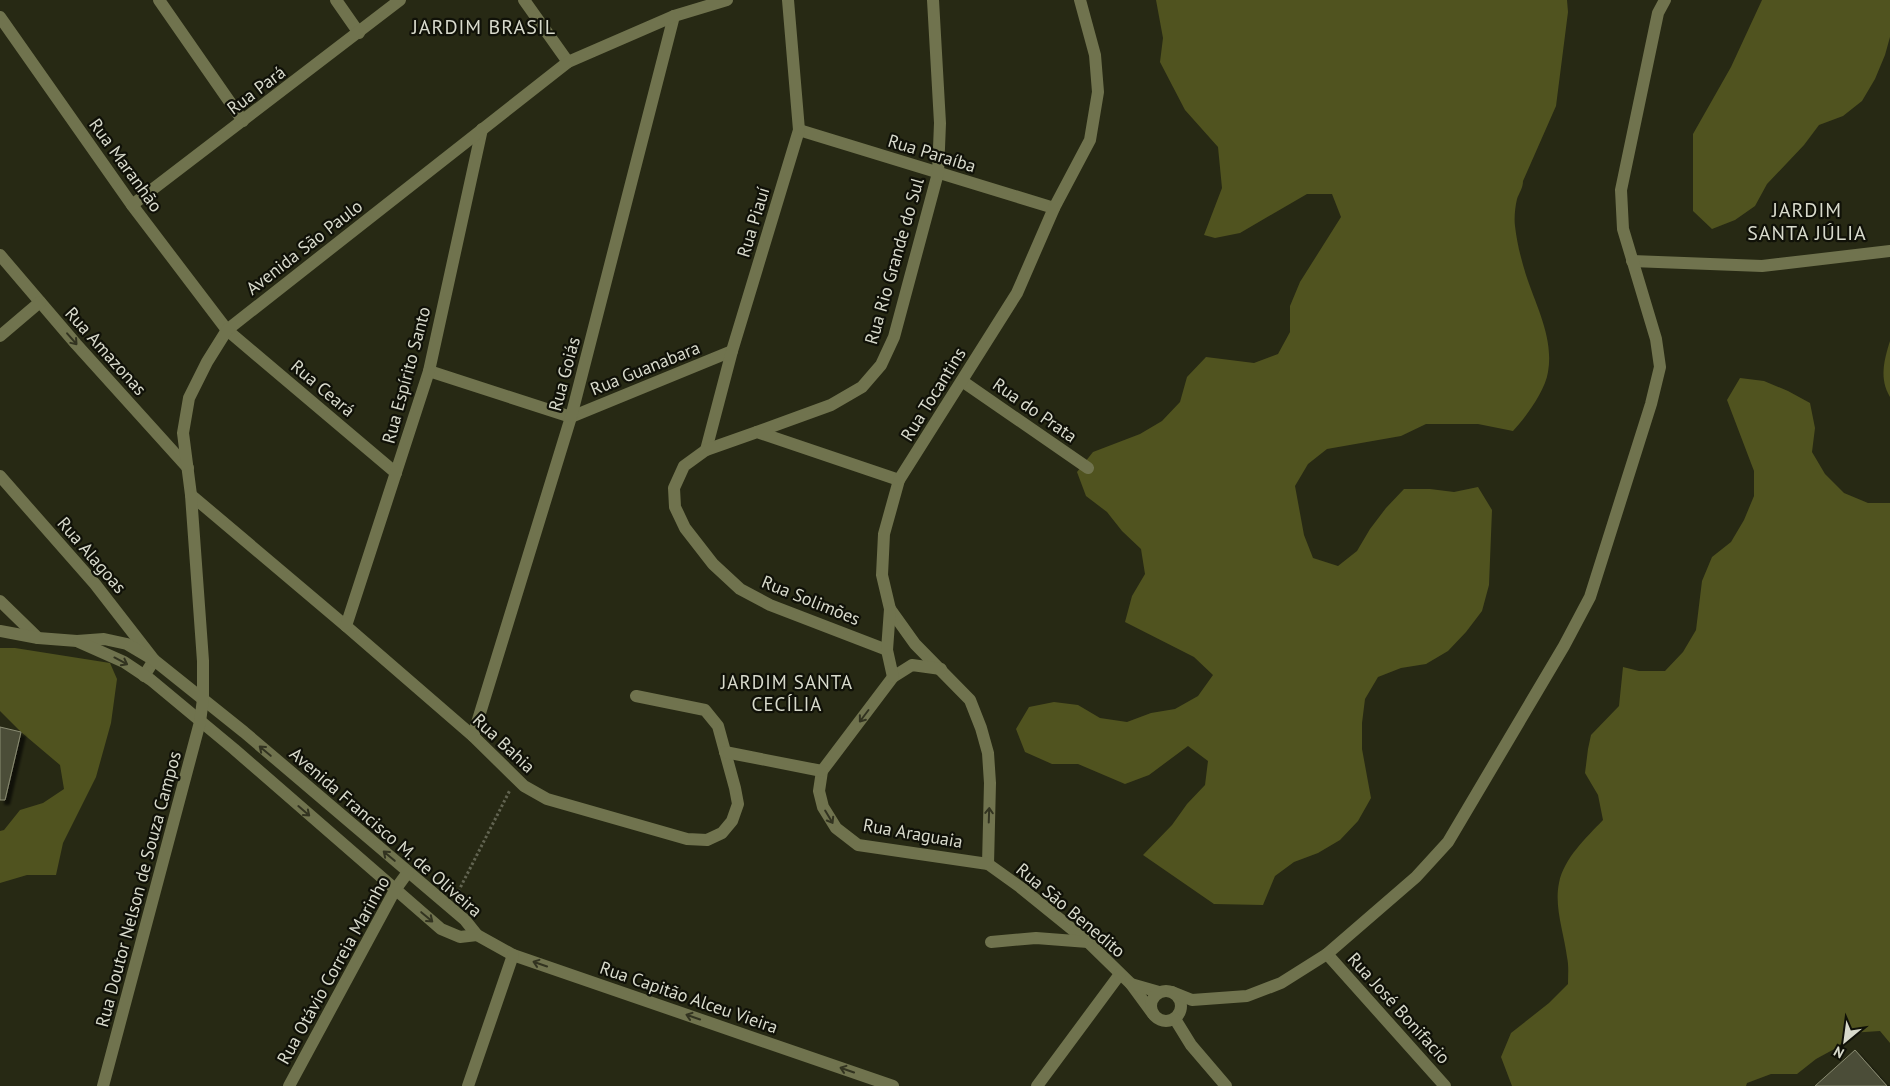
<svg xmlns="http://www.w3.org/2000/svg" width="1890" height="1086" font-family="'PT Sans',sans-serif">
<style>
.forest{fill:#50531f}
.building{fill:#4b4d37;stroke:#8b8d74;filter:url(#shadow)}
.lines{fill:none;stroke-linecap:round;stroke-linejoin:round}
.path{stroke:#626451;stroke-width:3;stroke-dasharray:2.5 2.5;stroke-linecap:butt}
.minor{stroke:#70734e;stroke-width:12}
.oneway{stroke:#323320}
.labels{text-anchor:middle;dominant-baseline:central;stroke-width:4.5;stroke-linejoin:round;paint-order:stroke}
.street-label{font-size:18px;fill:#d8dacc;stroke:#101108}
.neighbourhood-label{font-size:19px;letter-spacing:1px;fill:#d8dacc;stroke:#101108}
.quarter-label{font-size:20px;letter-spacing:1px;fill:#d8dacc;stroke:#101108}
</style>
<defs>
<filter id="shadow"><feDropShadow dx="4.5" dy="4.5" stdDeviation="1" flood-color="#0009"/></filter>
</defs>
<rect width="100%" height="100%" fill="#272914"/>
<g class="forest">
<path d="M1156,0H1567L1568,12L1556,106L1523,181C1523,188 1519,193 1517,199C1515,207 1514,219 1515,226C1517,243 1521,259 1526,275C1536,306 1554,338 1548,372C1545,391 1526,417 1513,431L1478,424H1426L1401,436L1327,449L1308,464L1295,486L1304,535L1313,558L1338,566L1357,551L1370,529L1386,508L1404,489H1430L1454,492L1478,487L1492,510L1489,585L1482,611L1466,632L1448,651L1426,664L1401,668L1378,677L1365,699L1362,723V749L1371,798L1358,821L1340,840L1318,853L1294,862L1275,876L1263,905L1214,904L1143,855L1172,825L1187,804L1205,785L1208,761L1188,746L1149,775L1125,784L1078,764H1052L1025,752L1016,729L1029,707L1054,702L1078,705L1100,718L1127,722L1151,713L1175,709L1198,696L1213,675L1194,657L1125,622L1132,596L1145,574L1141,549L1122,531L1107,512L1086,496L1077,472L1093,452L1140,434L1162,421L1180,402L1187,377L1206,357L1254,363L1278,354L1290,332V306L1300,282L1341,217L1332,194H1307L1240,233L1215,238L1204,235L1222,188L1218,147L1185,110L1160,62L1163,38Z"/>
<path d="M1762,0H1890V37L1885,55L1875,79L1862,101L1843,116L1819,125L1804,145L1767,184L1755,206L1735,220L1712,229L1693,211V134L1731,67Z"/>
<path d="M1890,341V397C1879,379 1884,360 1890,341Z"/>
<path d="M1740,378L1764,381L1788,391L1810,403L1815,428L1812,452L1825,474L1844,493L1868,503H1890V1043L1880,1031L1850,1033L1838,1047L1816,1059L1797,1074H1771L1747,1083L1746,1086H1512L1501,1057L1511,1033L1549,1003L1568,984C1568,975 1569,966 1567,957C1564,933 1554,907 1559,883C1564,858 1586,838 1603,820L1598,795L1585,773L1588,749L1591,735L1619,706L1623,667L1639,671H1665L1683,652L1696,630L1702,581L1712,557L1731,542L1744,520L1754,496V471L1727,400Z"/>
<path d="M0,648H15L110,663L117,679L111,723L96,777L63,843L56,875H27L0,883V831L4,830L20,810L43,803L64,789L60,765L21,732L0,711Z"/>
</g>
<g class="building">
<path d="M0,727L21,732L5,800H0Z"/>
<path d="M1855,1050L1887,1086H1815Z"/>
</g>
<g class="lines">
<path class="path" d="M456,896L510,790"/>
<g class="minor">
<path d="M159,0L243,121"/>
<path d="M336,0L359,33"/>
<path d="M524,0L568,62"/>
<path d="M0,17L132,205L227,330L396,473"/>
<path d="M799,130L1054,208"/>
<path d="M132,205L400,0"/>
<path d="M0,255L76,344L188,468"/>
<path d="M1632,261L1762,266L1890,251"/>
<path d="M0,336L40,302"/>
<path d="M429,371L571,417L732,351"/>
<path d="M962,381L1088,468"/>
<path d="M757,432L831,405L862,387L881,365L894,337L938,173L940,123L933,0"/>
<path d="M706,450L732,351L799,130L788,0"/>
<path d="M0,476L95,584L154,660L144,676"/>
<path d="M191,495L346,626L473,736L524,786L547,799L687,839L707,840L722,833L732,821L738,804L735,788L718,726L705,710L636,696"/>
<path d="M0,601L38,638"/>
<path d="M890,609L915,644L970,700L981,728L988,753L990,783L988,864"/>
<path d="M346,626L429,371L482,129"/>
<path d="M0,631L38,638L77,641L104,639L127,644L154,660L244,732L465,920L477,935L513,955L893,1086"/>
<path d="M79,642L124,662L151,680L234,749L441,929L460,937L477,935"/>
<path d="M887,650L770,605L740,589L713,564L685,528L675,507L674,488L684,466L706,450L757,432L899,480"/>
<path d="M941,669L912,665L893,677L822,771L819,791L823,807L836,828L858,845L988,864L1020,887L1088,942L1131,984L1153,1014"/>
<path d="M893,677L887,650L890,609L882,575L884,534L899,480L1017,293L1054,208L1090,140L1098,92L1095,55L1080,0"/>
<path d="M473,736L571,417L674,16"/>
<path d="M725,752L822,771"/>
<path d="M991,942L1036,938L1088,942"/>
<path d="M1327,954L1445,1086"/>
<path d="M1131,984L1159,992"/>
<circle cx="1166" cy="1006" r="15"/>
<path d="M1172,992L1192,1000L1247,996L1281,983L1327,954L1416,877L1448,842L1564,646L1590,597L1651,404L1660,367L1656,339L1623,229L1621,190L1658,13L1665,0"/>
<path d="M1175,1019L1191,1045L1226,1086"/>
<path d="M103,1086L200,722L203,699V661L191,495L183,433L189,398L207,362L227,330L568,62L674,16L727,0"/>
<path d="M289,1086L395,890L408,872"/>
<path d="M468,1086L513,955"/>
<path d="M1037,1086L1120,974"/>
</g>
</g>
<defs><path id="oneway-shaft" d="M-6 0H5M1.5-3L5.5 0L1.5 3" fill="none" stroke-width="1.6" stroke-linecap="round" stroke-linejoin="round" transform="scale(1.25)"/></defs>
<g class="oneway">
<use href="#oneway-shaft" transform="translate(72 339) rotate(49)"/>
<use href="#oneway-shaft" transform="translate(121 661) rotate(28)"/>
<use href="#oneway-shaft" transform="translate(864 716) rotate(127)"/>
<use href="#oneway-shaft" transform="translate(265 751) rotate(-140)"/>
<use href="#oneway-shaft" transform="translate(304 811) rotate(41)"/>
<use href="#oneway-shaft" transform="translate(989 815) rotate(-88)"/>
<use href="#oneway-shaft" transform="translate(829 817) rotate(59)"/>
<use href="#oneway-shaft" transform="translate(389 856) rotate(-140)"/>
<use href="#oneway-shaft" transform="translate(427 917) rotate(40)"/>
<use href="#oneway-shaft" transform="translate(540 964) rotate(-161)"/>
<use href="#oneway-shaft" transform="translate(693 1017) rotate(-161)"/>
<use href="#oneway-shaft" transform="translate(847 1070) rotate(-161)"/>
</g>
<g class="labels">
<g class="street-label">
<text transform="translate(256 90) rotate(-37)">Rua Pará</text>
<text transform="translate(932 153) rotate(17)">Rua Paraíba</text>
<text transform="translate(126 165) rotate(54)">Rua Maranhão</text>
<text transform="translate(753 222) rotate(-73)">Rua Piauí</text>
<text transform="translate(304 247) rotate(-38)">Avenida São Paulo</text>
<text transform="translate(894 261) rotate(-74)">Rua Rio Grande do Sul</text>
<text transform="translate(106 351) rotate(48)">Rua Amazonas</text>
<text transform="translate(645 368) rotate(-22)">Rua Guanabara</text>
<text transform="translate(564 374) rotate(-75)">Rua Goiás</text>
<text transform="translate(406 375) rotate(-75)">Rua Espírito Santo</text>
<text transform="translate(323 388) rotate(40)">Rua Ceará</text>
<text transform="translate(933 394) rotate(-58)">Rua Tocantins</text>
<text transform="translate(1035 410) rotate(35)">Rua do Prata</text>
<text transform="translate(92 555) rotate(49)">Rua Alagoas</text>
<text transform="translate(811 600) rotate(22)">Rua Solimões</text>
<text transform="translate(504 743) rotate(43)">Rua Bahia</text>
<text transform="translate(386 832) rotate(41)">Avenida Francisco M. de Oliveira</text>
<text transform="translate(913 833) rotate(10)">Rua Araguaia</text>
<text transform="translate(138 889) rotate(-75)">Rua Doutor Nelson de Souza Campos</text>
<text transform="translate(1071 910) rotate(40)">Rua São Benedito</text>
<text transform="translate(333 970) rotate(-61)">Rua Otávio Correia Marinho</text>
<text transform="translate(689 997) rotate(19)">Rua Capitão Alceu Vieira</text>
<text transform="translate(1399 1008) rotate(48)">Rua José Bonifacio</text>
</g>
<g class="neighbourhood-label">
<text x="787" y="682">JARDIM SANTA<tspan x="787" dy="22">CECÍLIA</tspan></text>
</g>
<g class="quarter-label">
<text x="484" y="27">JARDIM BRASIL</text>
<text x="1807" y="210">JARDIM<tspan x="1807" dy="23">SANTA JÚLIA</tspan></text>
</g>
</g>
<g transform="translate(1845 1041) rotate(209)" stroke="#101108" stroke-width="4" paint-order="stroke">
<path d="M0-4L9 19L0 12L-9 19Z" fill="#d8dacc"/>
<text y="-8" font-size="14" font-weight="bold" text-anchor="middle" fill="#d8dacc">N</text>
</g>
</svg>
